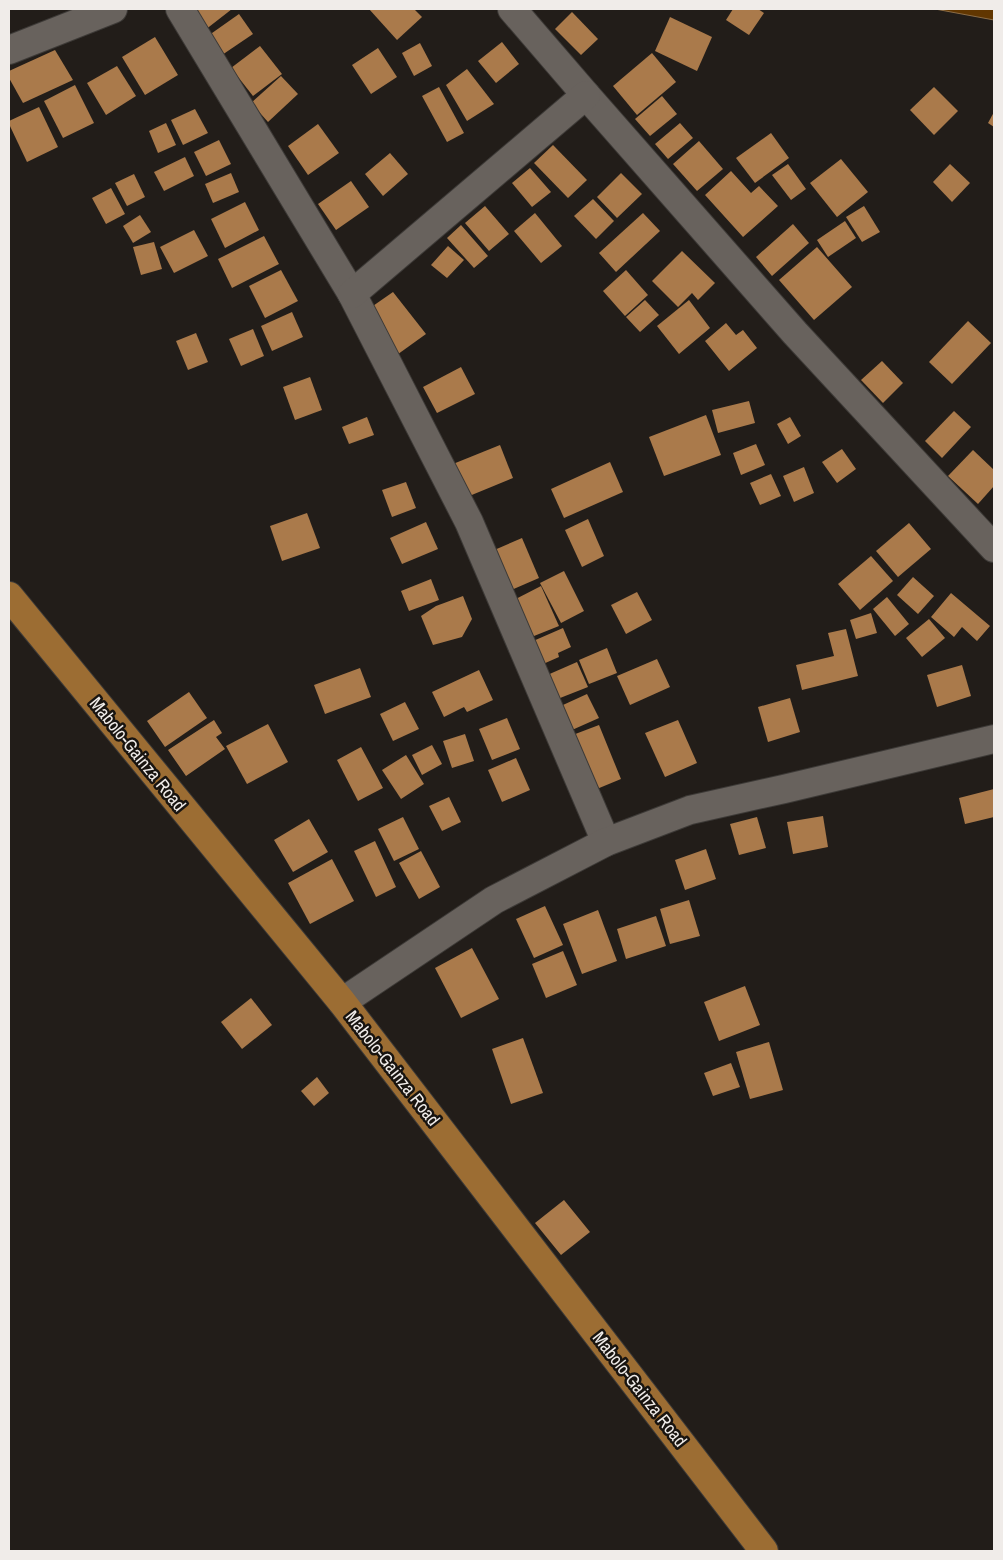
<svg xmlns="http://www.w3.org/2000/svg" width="1003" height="1560" font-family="'Archivo Narrow',sans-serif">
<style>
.water{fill:#613600;stroke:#8c6d46}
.building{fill:#aa7a4b}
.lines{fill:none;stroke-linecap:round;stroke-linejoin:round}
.minor-casing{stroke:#3d3a37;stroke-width:30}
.major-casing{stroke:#3d3a37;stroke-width:30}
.minor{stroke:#68625d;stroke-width:28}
.major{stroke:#9c6d33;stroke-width:28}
.labels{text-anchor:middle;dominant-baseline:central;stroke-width:5;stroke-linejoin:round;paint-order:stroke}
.street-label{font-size:18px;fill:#f0ece9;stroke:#181410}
</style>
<rect width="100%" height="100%" fill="#221d19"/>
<path class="water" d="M935,9H994V20Z"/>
<g class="building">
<path d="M188,9H232L205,30Z"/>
<path d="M369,9H414L422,17L397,40Z"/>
<path d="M733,9H758L764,13L749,35L726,20Z"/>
<path d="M572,12L598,39L581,55L555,29Z"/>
<path d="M239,14L253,34L219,57L205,38Z"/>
<path d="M670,17L712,37L697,71L655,51Z"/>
<path d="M155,37L178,75L145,95L122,57Z"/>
<path d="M502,42L519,64L496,83L478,61Z"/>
<path d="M420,43L432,66L414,76L402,53Z"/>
<path d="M260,46L282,74L253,96L231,68Z"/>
<path d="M378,48L397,77L371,94L352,65Z"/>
<path d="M55,50L73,80L23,103L9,78V71Z"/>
<path d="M652,53L676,82L637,115L613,86Z"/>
<path d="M117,66L136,96L106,115L87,83Z"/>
<path d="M467,69L494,104L467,121L446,85Z"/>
<path d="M281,76L298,94L268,122L251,103Z"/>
<path d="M75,85L94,123L63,138L44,101Z"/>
<path d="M439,87L464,133L447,142L422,96Z"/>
<path d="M934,87L958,111L934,135L910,110Z"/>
<path d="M662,96L677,114L650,136L635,119Z"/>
<path d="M39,107L58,147L27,162L9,124V121Z"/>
<path d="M195,109L208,133L183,145L171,120Z"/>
<path d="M994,112V127L988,123Z"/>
<path d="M166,123L176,145L158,153L149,131Z"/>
<path d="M680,123L693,138L668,159L655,144Z"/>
<path d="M318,124L339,153L308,175L288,146Z"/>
<path d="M771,133L789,158L755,183L736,158Z"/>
<path d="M219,140L231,164L206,176L194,152Z"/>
<path d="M699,141L723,169L697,191L673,164Z"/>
<path d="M553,145L587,180L568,198L534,163Z"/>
<path d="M390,153L408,174L383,196L365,174Z"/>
<path d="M185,157L194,176L164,191L154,172Z"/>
<path d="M841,159L868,192L837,217L810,183Z"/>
<path d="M788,164L806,189L791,200L772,175Z"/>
<path d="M950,164L970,183L952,202L933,182Z"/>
<path d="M530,168L551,192L532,207L512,183Z"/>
<path d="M731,171L751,193L759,186L778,206L743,237L705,195Z"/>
<path d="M231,173L239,192L213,203L205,184Z"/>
<path d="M621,173L642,194L617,218L597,197Z"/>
<path d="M134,174L145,197L127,206L115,183Z"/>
<path d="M351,181L369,207L336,230L318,204Z"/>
<path d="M111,188L125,214L106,224L92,198Z"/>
<path d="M593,199L614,221L596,239L574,216Z"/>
<path d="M245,202L259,230L225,248L211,219Z"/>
<path d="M485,206L509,234L489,251L465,223Z"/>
<path d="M864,206L880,232L862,242L846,217Z"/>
<path d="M535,213L562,246L541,263L514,231Z"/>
<path d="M643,213L660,231L616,272L599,253Z"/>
<path d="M140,215L151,232L133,243L123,226Z"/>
<path d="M845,221L856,238L828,257L817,240Z"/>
<path d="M793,224L809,243L772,276L756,257Z"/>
<path d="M461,225L488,256L474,268L447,238Z"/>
<path d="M194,230L208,256L174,273L160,247Z"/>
<path d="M264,236L279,264L232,288L218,259Z"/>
<path d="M154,242L162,269L141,275L133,247Z"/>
<path d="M448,246L464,260L447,278L431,265Z"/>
<path d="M817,247L852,287L814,320L779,280Z"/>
<path d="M682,251L715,283L698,300L692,293L678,307L652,281Z"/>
<path d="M281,270L298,301L265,318L249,286Z"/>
<path d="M626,270L648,295L625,316L603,291Z"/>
<path d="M393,292L426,334L394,357L370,308Z"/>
<path d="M645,300L659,315L640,332L626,317Z"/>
<path d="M689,300L710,328L679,354L657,326Z"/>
<path d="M292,312L303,337L272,351L261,326Z"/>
<path d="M968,321L991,343L952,384L929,362Z"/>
<path d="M726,323L736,335L743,330L757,348L729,371L705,341Z"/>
<path d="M253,329L264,356L241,366L229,339Z"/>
<path d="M196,333L208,362L188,370L176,341Z"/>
<path d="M882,361L903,383L883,403L861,380Z"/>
<path d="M461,367L475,394L437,413L423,387Z"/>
<path d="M310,377L322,410L295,420L283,387Z"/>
<path d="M749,401L755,423L718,433L712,410Z"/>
<path d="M954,411L971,427L942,458L925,441Z"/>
<path d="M706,415L721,455L664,476L649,437Z"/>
<path d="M367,417L374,435L349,444L342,427Z"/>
<path d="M790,417L801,436L788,444L777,424Z"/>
<path d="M756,444L765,465L741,475L733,453Z"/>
<path d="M500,445L513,478L462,499L448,466Z"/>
<path d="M842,449L856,469L837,483L822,462Z"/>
<path d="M973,450L994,470V486L978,504L948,476Z"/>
<path d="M610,462L623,492L564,518L551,489Z"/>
<path d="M804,467L814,493L794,502L783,476Z"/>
<path d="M771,474L781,496L760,505L750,483Z"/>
<path d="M406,482L416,508L392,517L382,490Z"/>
<path d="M307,513L320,548L282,561L270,526Z"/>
<path d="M588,519L604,556L582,567L565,530Z"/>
<path d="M426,522L438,549L402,564L390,538Z"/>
<path d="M909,523L931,549L898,577L876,551Z"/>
<path d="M522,538L539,578L509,591L492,551Z"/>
<path d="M871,556L893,581L860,610L838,584Z"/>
<path d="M564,571L584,611L561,623L540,583Z"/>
<path d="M913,577L934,596L918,614L897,595Z"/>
<path d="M431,579L439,600L409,611L401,591Z"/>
<path d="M541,586L559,626L524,640L508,603Z"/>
<path d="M637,592L652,620L626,634L611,605Z"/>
<path d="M951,593L990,626L977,641L962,627L954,637L931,617Z"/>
<path d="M463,596L472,619L462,637L433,645L421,616L436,606Z"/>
<path d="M887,597L909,624L895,636L873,609Z"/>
<path d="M871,613L877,633L856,639L850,620Z"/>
<path d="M929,619L945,638L922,657L906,638Z"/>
<path d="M563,628L571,647L558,653L559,657L534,668L524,645Z"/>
<path d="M846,629L858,676L802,690L796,665L834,656L828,633Z"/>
<path d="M607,648L617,673L589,684L579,660Z"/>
<path d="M657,659L670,687L630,705L617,676Z"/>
<path d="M577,662L588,687L555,700L545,676Z"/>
<path d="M962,665L971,696L937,707L927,675Z"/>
<path d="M360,668L371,697L325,714L314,685Z"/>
<path d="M479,670L493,700L467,712L464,707L444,717L432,692Z"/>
<path d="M189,692L207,718L165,747L147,721Z"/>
<path d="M587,694L599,718L563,734L552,710Z"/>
<path d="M790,698L800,732L768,742L758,707Z"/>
<path d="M405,702L419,729L393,741L380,714Z"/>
<path d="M507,718L520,749L492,760L479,729Z"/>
<path d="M214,720L222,733L216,737L225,749L186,776L168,750Z"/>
<path d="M678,720L697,763L665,777L645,733Z"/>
<path d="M268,724L288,762L247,784L226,746Z"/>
<path d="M599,725L621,779L592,791L570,736Z"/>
<path d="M465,734L474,761L452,768L443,741Z"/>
<path d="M432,745L442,764L422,775L412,755Z"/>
<path d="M361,747L383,788L358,801L337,760Z"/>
<path d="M406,755L424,784L401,799L382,770Z"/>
<path d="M516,758L530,790L502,802L488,770Z"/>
<path d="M994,789V817L965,824L959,798Z"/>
<path d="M449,797L461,822L442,831L429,806Z"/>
<path d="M823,816L828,847L793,854L787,822Z"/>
<path d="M403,817L419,849L394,861L378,829Z"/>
<path d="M757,817L766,848L739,855L730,824Z"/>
<path d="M309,819L328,852L293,872L274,840Z"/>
<path d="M375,841L396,887L376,897L354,851Z"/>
<path d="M706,849L716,879L685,890L675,860Z"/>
<path d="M421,851L440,887L419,899L399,863Z"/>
<path d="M332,859L354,901L310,924L288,883Z"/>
<path d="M689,900L700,936L670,944L660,909Z"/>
<path d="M545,906L563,945L534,958L516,919Z"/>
<path d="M598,910L617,961L582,974L563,924Z"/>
<path d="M656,916L666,946L626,959L617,929Z"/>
<path d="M472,948L499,999L461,1018L435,968Z"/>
<path d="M563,951L577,985L546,998L532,964Z"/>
<path d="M745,986L760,1025L719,1041L704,1002Z"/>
<path d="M251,998L272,1025L242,1049L221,1022Z"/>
<path d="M523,1038L543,1093L511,1104L492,1049Z"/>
<path d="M769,1042L783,1090L750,1099L736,1052Z"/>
<path d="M731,1063L740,1087L713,1096L704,1073Z"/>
<path d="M317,1077L329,1093L314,1106L301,1091Z"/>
<path d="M564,1200L590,1232L561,1255L535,1223Z"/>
</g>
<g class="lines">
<g class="minor-casing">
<g id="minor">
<path d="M180,9L352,294L469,522L606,842"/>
<path d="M512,9L586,95L795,333L994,548"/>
<path d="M9,50L113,9"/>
<path d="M352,294L586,95"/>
<path d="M342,1002L494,900L606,842L690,810L784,789L994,739"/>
</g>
</g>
<g class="major-casing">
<path id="major" d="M9,596L342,1002L764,1551"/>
</g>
<use href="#minor" class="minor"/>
<use href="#major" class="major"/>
</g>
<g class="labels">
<g class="street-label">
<text transform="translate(138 754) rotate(51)">Mabolo-Gainza Road</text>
<text transform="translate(393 1068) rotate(52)">Mabolo-Gainza Road</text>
<text transform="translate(640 1389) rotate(52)">Mabolo-Gainza Road</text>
</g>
</g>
<rect width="1003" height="1560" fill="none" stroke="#f0ece9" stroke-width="20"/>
</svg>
